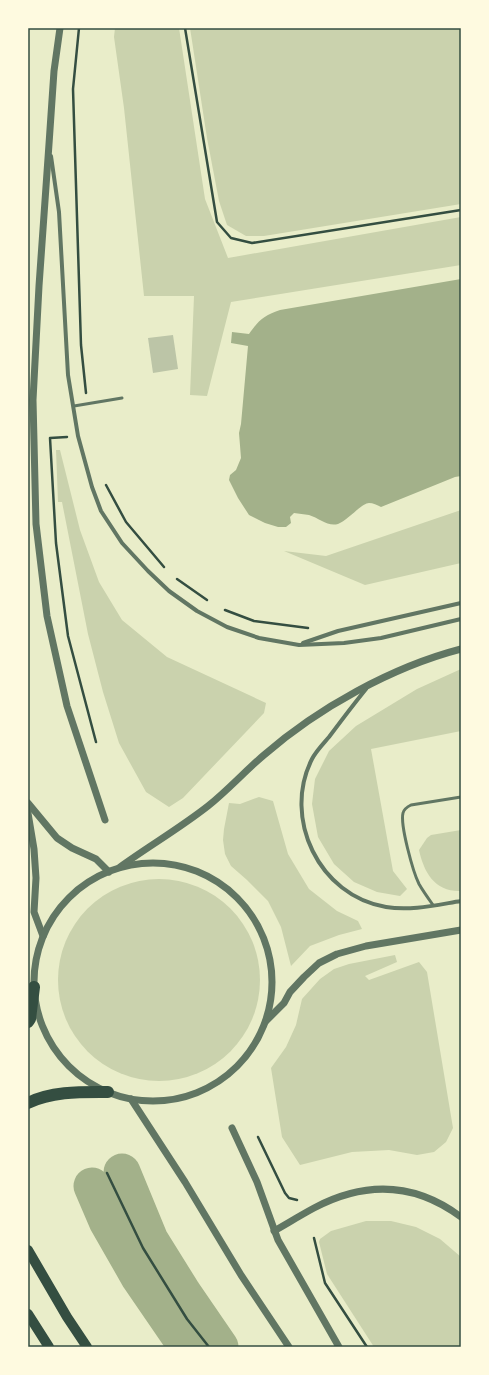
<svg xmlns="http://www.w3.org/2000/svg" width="489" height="1375" font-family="'Fira Sans Condensed',sans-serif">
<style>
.green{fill:#cad2ad}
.water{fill:#a3b18a}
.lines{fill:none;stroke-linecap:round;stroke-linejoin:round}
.river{stroke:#a3b18a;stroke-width:37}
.building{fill:#bcc5a7}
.path{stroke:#344e41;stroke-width:2.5}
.service{stroke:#617663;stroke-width:3}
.minor{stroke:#617663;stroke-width:4}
.tertiary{stroke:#617663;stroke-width:7}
.primary{stroke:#344e41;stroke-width:10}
.motorway{stroke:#344e41;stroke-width:12}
.neatline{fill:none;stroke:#344e41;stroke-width:1.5}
</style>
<rect width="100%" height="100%" fill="#e9edc9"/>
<g class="green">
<path d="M115,28H179L205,199L228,258L461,217V265L231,302L207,396L190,395L194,296H144L124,108L114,37Z"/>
<path d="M190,28H461V204L264,236H246L227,225L219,201L207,138Z"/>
<path d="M56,450H60L80,530L99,582L122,620L167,657L266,703L264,713L183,798L169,807L146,792L119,743L103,692L88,634L62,502H58Z"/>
<path d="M461,510V563L365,585L284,551L326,556Z"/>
<path d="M461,669V731L371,749L393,871L407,889L400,896L377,892L354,882L334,864L318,837L312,804L315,779L329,751L356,726L417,689Z"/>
<path d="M259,797L273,801L288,854L309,889L337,911L358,921L362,929L339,935L310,946L291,966L281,927L268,901L247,880L231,866L225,854L223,840L224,829L229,803L240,804Z"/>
<path d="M461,830V891C435,892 424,873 419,850L427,838L431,835Z"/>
<circle cx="159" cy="980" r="101"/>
<path d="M395,955L397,962L365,976L369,980L419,962L427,972L453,1128L446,1142L434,1152L417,1155L389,1150L352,1152L300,1165L282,1137L271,1068L286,1047L296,1025L302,999L320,979L334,969L349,964Z"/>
<path d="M366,1221H391L416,1227L440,1239L461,1257V1347H374L327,1274L319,1242L320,1239L331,1231Z"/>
</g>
<path class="water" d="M461,279V476L455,477L381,507C377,505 373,503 369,503C362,503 348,520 338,524C328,527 319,518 309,515C304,514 299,514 294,513L290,517L291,523L286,527H278L265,523L249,515L238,498L229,480L230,475L236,470L241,458L239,433L241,424L248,346L231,343L232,332L249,334C259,320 263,316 280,310Z"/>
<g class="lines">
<g class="river">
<path d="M122,1172L150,1240L183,1293L220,1347"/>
<path d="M92,1186L107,1221L139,1277L187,1347"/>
</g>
</g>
<path class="building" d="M173,335L178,369L153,373L148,338Z"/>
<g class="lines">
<g class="path">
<path d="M79,28L73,89L81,345L86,393"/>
<path d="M185,28L217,222L231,238L252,243L461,210"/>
<path d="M67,437L50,438L56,543L68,636L96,742"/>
<path d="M106,485L126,522L164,567"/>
<path d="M177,579L207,600"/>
<path d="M225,610L254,621L308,628"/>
<path d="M258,1137L285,1193L289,1198L297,1200"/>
<path d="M107,1173L143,1248L187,1319L209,1347"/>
<path d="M314,1238L325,1283L367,1347"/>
</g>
<g class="service">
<path d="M74,406L122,398"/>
<path d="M433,905C428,898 423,891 419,884C413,872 400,825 403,813C404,809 407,807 411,805L461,797"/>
</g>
<g class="minor">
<path d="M51,156L59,212L68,375L78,436L92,487L101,511L122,543L148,571L169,591L197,611L227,627L259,638L299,645L344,643L381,638L461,619"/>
<path d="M303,643L338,631L461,603"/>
<path d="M366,689C353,705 341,721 329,737C323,744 316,751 312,759C282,818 319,896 386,907C411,911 436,905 461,901"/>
</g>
<g class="tertiary">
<path d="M60,28L54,71L49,144L39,286L33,400L36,524L47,616L67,706L105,820"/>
<path d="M28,803L57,838L72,848L96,859L109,872"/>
<path d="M28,813L34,849L36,878L34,912L43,936"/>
<circle cx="153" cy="982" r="119"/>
<path d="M120,867C149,846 180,828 208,806C228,790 245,771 264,755C318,708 392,667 461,649"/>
<path d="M266,1021L284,1003L290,992L304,977L319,963L337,954L366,946L461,930"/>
<path d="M131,1099L185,1182L241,1275L289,1347"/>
<path d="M232,1128L257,1182L278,1240L339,1347"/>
<path d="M274,1231C288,1223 301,1215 314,1208C365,1181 414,1182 461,1217"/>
</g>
<g class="primary">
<path d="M28,1250L67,1317L87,1347"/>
<path d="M28,1314L49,1347"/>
</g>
<g class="motorway">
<path d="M28,1022L30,1019L34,987"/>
<path d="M28,1103C52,1091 82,1092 108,1092"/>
</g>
</g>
<rect width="489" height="1375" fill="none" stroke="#fefae0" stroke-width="58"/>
<rect x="29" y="29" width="431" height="1317" class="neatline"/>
</svg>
